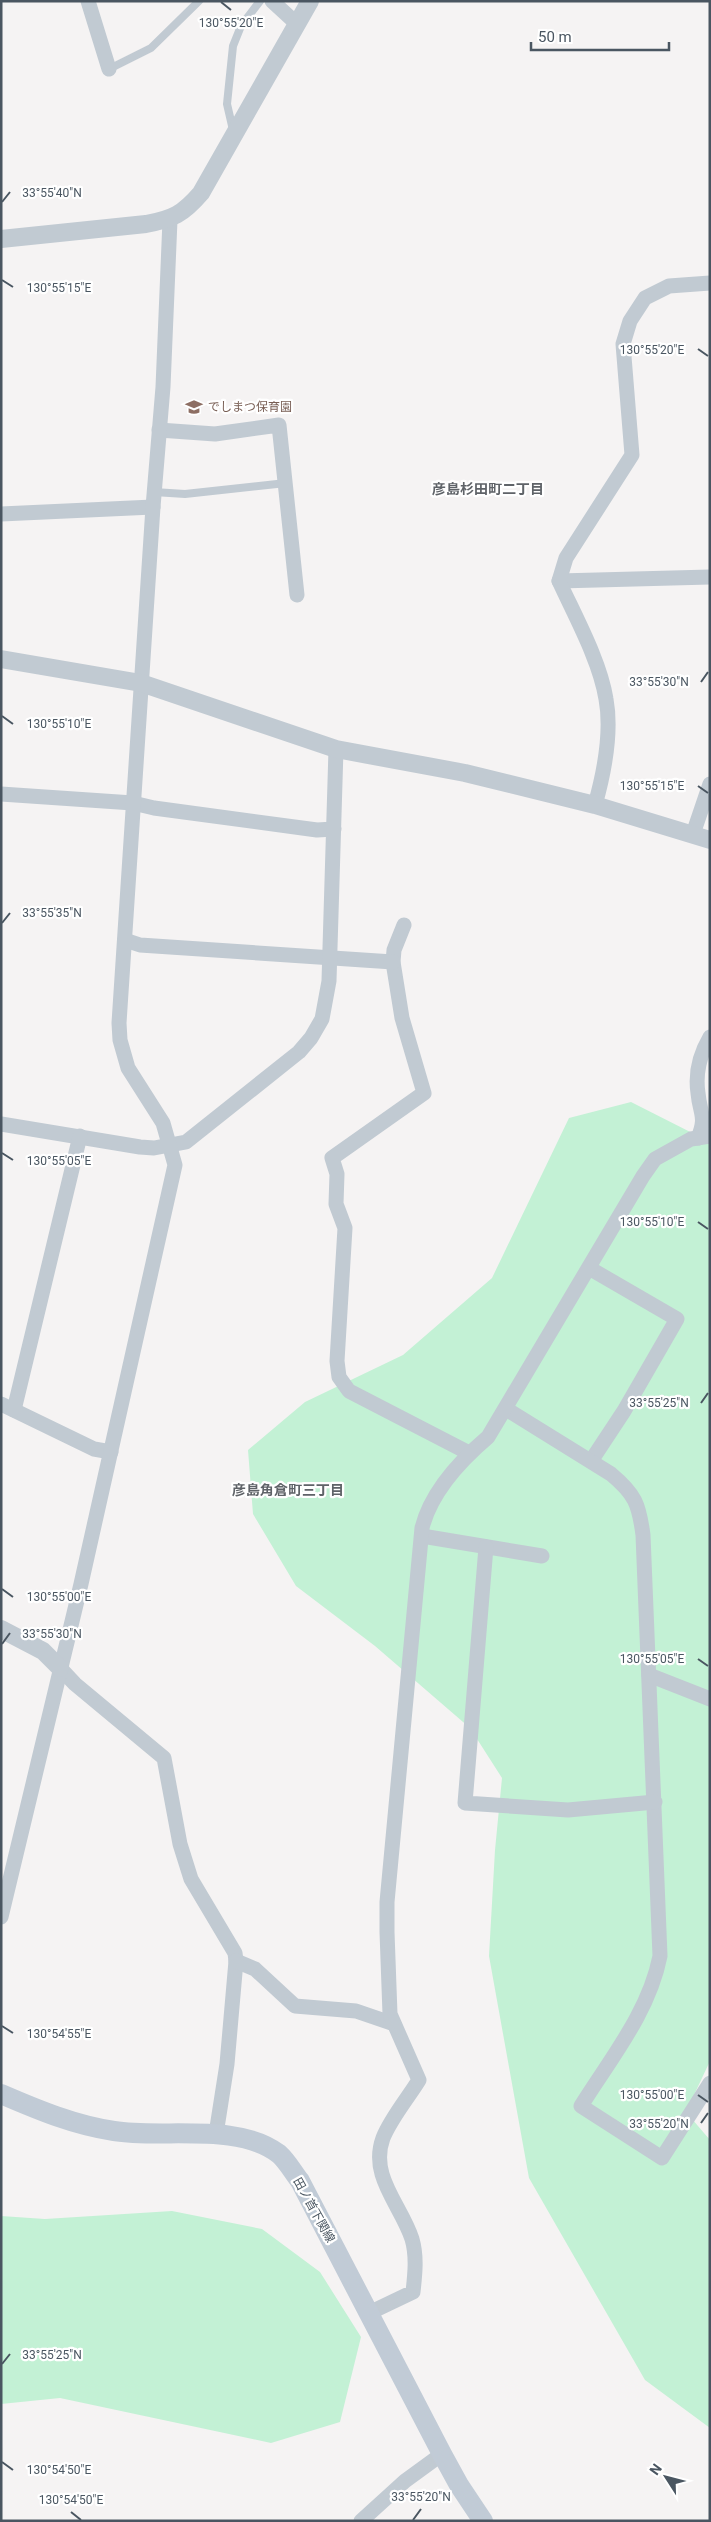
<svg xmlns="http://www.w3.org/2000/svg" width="711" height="2522" font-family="Roboto,'Noto Sans JP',sans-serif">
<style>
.green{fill:#c3f1d5}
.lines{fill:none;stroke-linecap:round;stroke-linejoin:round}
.service{stroke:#c1cad2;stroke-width:8}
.minor{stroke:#c1cad2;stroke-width:15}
.tertiary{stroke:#c1cad2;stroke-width:18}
.secondary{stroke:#c1cbd6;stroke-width:20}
.ticks{fill:none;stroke:#4a5661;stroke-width:2}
.labels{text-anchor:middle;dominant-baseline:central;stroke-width:4.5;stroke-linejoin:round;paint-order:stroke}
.education-label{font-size:12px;fill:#785e54;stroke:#fff;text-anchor:start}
.street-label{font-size:12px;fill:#4a5661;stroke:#fff}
.neighbourhood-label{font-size:14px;font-weight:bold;fill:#5f6368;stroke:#fff}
.ticks-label{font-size:12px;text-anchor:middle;fill:#4a5661;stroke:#fff;stroke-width:4.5;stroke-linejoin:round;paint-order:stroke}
</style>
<rect width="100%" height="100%" fill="#f5f3f3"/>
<g class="green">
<path d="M631,1102L710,1142V2061L686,2112L710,2140V2428L645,2380L529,2178L489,1956L495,1850L502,1778L470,1728L375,1646L296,1586L253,1514L248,1450L305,1402L403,1355L492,1278L569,1118Z"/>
<path d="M172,2211L262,2229L320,2272L361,2337L340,2422L271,2443L60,2398L1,2404V2216L45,2219Z"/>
</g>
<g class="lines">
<g class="service">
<path d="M109,69L151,48L199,1"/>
<path d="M233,130L227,104L233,46L241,26L260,1"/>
<path d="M154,492L185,494L286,483"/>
</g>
<g class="minor">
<path d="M88,1L109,69"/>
<path d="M272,1L297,24"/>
<path d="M159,430L215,434L279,425L297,595"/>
<path d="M1,514L153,507"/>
<path d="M559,581L710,577"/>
<path d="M1,794L133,803L154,808L317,830L334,829"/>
<path d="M595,805C604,773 612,732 606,699C600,661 575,616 559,581L566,558L632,455L623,344L630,321L645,298L669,286L710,283"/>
<path d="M693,834L710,784"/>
<path d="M404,925L394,950L393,962L402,1018L424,1093L332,1158L337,1174L336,1204L345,1228L337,1361L339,1377L349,1391L469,1453"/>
<path d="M125,940L140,945L393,962"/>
<path d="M1,1124L140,1147L154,1148L186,1142L299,1052L311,1038L322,1019L329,981L336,749"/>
<path d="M698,1138C707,1116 700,1115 698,1093C695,1073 700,1054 710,1037"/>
<path d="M589,1268L677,1319L624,1411L591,1461"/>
<path d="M1,1404L94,1449L111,1452"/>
<path d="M506,1409L611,1474C635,1494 639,1504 643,1535L660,1956C649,2012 611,2058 581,2106L662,2158L710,2083"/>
<path d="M14,1410L80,1136"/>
<path d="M422,1536L542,1556"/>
<path d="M486,1547L465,1803L568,1810L655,1802"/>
<path d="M60,1668L75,1684L164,1758L180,1844L191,1879L235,1953L236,1961L227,2064L216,2134"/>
<path d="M649,1675L710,1699"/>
<path d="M1,1917L81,1584L175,1165L163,1123L128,1068L120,1040L119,1023L153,507L163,387L170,220"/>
<path d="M236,1961L255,1969L295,2006L356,2011L394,2024"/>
<path d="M369,2313L413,2292C415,2274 417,2256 412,2239C401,2205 369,2176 383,2138C391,2118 408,2098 419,2080L390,2014L387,1932V1902L422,1528C431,1492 461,1460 488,1437L643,1176L655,1159L691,1139L710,1136"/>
<path d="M361,2521L405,2481L442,2454"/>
</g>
<g class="tertiary">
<path d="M1,239L146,224C173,219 183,214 201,193L310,1"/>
<path d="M1,659L141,683L336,749L465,773L595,805L710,840"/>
<path d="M1,1629L43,1651L60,1668"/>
</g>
<path class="secondary" d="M1,2094C38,2110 74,2125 114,2131C162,2139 238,2122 279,2154C287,2161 293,2172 300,2181L442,2454L459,2485L483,2521"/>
</g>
<path class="ticks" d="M221,2L231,10M2,202L10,192M2,280L13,287M698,349L708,356M701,682L708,672M2,716L13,724M698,786L708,793M2,923L10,913M2,1153L13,1160M698,1222L708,1229M701,1403L708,1393M2,1589L13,1597M2,1644L10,1633M698,1659L708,1666M2,2026L13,2033M698,2095L708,2102M701,2123L708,2113M2,2364L10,2354M2,2462L13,2470M71,2512L81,2520M413,2520L421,2509"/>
<defs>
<g id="school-bare" transform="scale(1.35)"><path d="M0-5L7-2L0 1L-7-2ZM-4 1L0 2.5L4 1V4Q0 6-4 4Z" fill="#8d6e63" stroke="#fff" stroke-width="2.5" paint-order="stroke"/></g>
</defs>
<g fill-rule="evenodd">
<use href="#school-bare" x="194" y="407"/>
</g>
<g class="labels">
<g class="education-label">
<text x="208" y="407">でしまつ保育園</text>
</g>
<g class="street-label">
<text transform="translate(314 2210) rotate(61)">田ノ首下関線</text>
</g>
<g class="neighbourhood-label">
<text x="488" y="489">彦島杉田町二丁目</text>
<text x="288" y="1490">彦島角倉町三丁目</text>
</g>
</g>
<g class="ticks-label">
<text x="231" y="27">130°55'20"E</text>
<text x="52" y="197">33°55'40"N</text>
<text x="59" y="292">130°55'15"E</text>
<text x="652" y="354">130°55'20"E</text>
<text x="659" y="686">33°55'30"N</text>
<text x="59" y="728">130°55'10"E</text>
<text x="652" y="790">130°55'15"E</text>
<text x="52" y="917">33°55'35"N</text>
<text x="59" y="1165">130°55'05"E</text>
<text x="652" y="1226">130°55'10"E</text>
<text x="659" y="1407">33°55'25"N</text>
<text x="59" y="1601">130°55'00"E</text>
<text x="52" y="1638">33°55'30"N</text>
<text x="652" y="1663">130°55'05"E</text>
<text x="59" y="2038">130°54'55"E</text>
<text x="652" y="2099">130°55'00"E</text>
<text x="659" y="2128">33°55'20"N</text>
<text x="52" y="2359">33°55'25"N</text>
<text x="59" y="2474">130°54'50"E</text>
<text x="421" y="2501">33°55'20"N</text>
<text x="71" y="2504">130°54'50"E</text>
</g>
<rect width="711" height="2522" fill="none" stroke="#4a5661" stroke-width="5"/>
<g transform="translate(666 2477) rotate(306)" stroke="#ffffff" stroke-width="4" paint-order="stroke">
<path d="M0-4L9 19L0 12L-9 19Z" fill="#4a5661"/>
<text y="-8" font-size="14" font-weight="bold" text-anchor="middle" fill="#4a5661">N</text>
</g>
<path d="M531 42v8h138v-8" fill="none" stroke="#4a5661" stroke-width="2.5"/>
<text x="538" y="42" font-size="15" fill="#4a5661" stroke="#ffffff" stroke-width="4" paint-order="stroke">50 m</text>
</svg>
